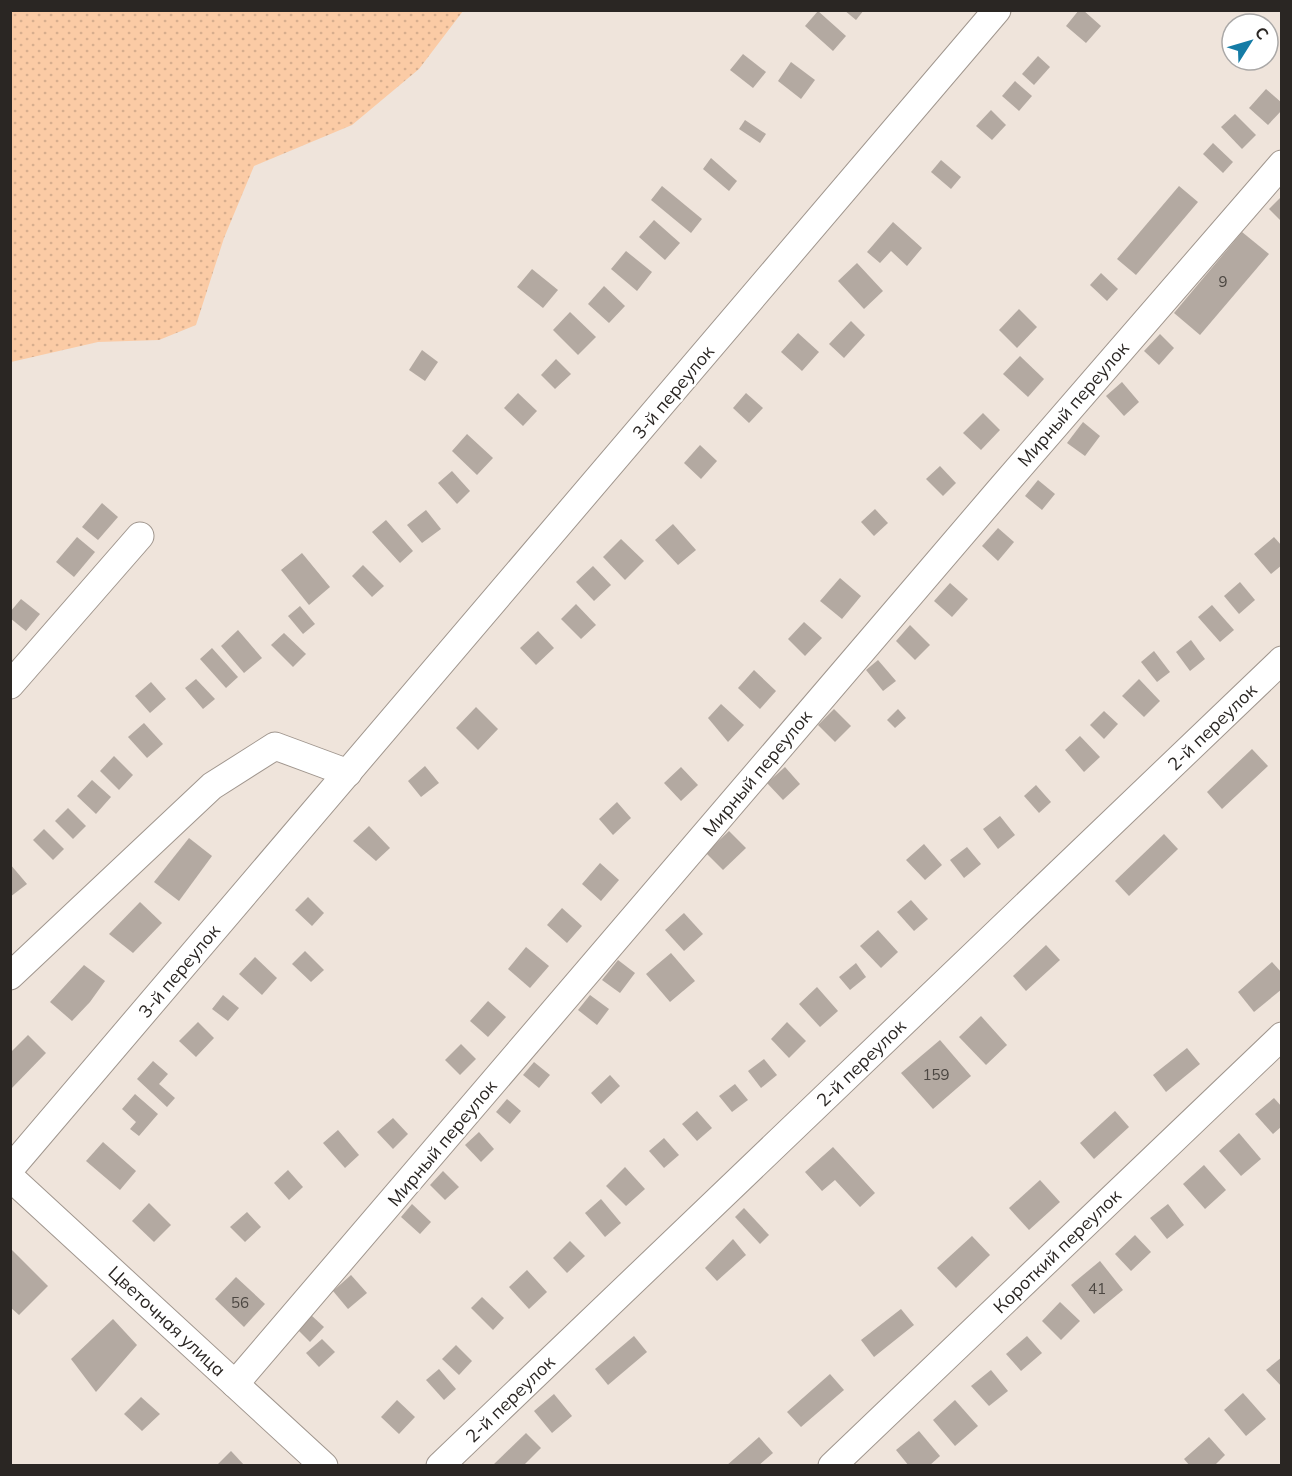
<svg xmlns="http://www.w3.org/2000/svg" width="1292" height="1476" font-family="Mulish,sans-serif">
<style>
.grass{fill:url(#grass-dots)}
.building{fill:#b3a9a1}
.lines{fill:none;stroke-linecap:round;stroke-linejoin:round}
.minor-casing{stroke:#a0968e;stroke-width:29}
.minor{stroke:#fff;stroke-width:27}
.labels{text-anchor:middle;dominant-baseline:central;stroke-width:5;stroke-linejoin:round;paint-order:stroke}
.number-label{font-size:15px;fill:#4c4742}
.street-label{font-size:18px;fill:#2a2623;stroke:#fff}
</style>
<defs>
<pattern id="grass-dots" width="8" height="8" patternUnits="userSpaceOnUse" patternTransform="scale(1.5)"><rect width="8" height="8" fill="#fbcba5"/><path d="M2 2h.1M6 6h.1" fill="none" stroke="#d7ae8e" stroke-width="1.8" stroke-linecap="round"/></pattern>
</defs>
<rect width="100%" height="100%" fill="#efe4db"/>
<path class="grass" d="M10,11L11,10L463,11L419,69L352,125L254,166L224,238L196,325L159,340L98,342L11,362Z"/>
<g class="building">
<path d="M844,10H864L856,20Z"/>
<path d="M1079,10H1083L1101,26L1086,43L1066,26Z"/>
<path d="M818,11L846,36L833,51L805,26Z"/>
<path d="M743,54L766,72L753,88L730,70Z"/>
<path d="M1038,56L1050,67L1034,85L1022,74Z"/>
<path d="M791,62L815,80L801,99L778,81Z"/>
<path d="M1015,81L1032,96L1019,111L1002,96Z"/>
<path d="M1266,89L1282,103V110L1268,125L1249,108Z"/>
<path d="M991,110L1006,125L992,140L976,126Z"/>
<path d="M1235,114L1256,135L1242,149L1221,127Z"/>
<path d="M745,120L766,134L760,143L739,129Z"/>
<path d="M1213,143L1233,162L1223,173L1203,154Z"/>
<path d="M711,158L737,181L729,191L703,169Z"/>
<path d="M941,160L961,177L951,189L931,172Z"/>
<path d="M662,186L702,219L691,233L651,200Z"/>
<path d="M1179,186L1198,202L1136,275L1117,259Z"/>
<path d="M1282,196V218L1280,220L1269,209Z"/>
<path d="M654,220L680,243L665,260L639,237Z"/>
<path d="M893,222L922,248L907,266L891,251L880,263L867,252Z"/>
<path d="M1242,232L1269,254L1200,335L1174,313Z"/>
<path d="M626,251L652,272L637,291L611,269Z"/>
<path d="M857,263L883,291L864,309L838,281Z"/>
<path d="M532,269L558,290L543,308L517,287Z"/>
<path d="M1101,273L1118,289L1107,301L1090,285Z"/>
<path d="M604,286L625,306L609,323L588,304Z"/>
<path d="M1019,309L1037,327L1017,348L999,330Z"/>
<path d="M570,312L596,337L578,355L553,330Z"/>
<path d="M851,321L865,335L844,358L829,344Z"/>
<path d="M798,333L819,352L802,371L781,352Z"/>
<path d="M1160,334L1174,348L1159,365L1144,351Z"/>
<path d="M422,350L438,362L425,381L409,370Z"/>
<path d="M1020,356L1044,379L1028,397L1003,374Z"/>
<path d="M556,359L571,374L555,389L541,375Z"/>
<path d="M1122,382L1139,402L1124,416L1106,396Z"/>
<path d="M518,393L537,411L523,426L504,408Z"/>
<path d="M746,393L763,408L749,423L733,408Z"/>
<path d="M983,413L1000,430L981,450L963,433Z"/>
<path d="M1083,422L1100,436L1085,456L1067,443Z"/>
<path d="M467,434L493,458L477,475L452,451Z"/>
<path d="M700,445L717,461L701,479L684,463Z"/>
<path d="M940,466L956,483L943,496L926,479Z"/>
<path d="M452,471L470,491L457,504L438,483Z"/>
<path d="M1038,480L1055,494L1042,510L1025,496Z"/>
<path d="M102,503L118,517L98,540L82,527Z"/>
<path d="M875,509L888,523L874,536L861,522Z"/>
<path d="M426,510L441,529L422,543L407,525Z"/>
<path d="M386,520L413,551L400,563L372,532Z"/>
<path d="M673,524L696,550L678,565L655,540Z"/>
<path d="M998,528L1014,542L998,561L982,546Z"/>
<path d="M77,537L95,552L74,577L56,562Z"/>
<path d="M1274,537L1282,546V565L1271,574L1254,554Z"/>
<path d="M621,539L644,561L625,580L603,557Z"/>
<path d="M302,553L330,587L309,605L281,570Z"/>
<path d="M363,565L384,586L372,597L352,576Z"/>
<path d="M593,566L611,585L594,601L576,582Z"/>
<path d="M840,578L861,596L842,619L820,601Z"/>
<path d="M1240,582L1255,600L1239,614L1224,596Z"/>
<path d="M950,583L968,599L952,617L934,601Z"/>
<path d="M21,599L40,614L26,631L10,618V612Z"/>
<path d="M576,604L596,625L581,639L561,619Z"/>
<path d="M1212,605L1234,630L1220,642L1198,617Z"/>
<path d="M300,606L315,624L303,634L288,616Z"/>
<path d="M804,622L822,638L805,656L788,639Z"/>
<path d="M910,625L930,645L915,660L896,641Z"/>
<path d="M238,630L262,658L244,673L221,646Z"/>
<path d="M538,631L554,648L536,665L520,648Z"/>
<path d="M284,633L306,654L293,667L271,645Z"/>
<path d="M1191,640L1205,659L1190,671L1176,652Z"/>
<path d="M212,648L238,677L226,688L200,659Z"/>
<path d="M1154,651L1170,672L1157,682L1141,662Z"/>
<path d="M878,660L896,681L883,691L866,670Z"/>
<path d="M754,670L776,691L760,709L738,688Z"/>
<path d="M196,679L215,699L203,709L185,688Z"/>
<path d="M1139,679L1160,701L1144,717L1122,696Z"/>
<path d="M151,682L166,699L150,713L135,696Z"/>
<path d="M721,704L744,725L728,742L708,718Z"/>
<path d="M476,707L498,729L478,750L456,728Z"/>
<path d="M834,709L851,726L835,742L818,725Z"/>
<path d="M898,709L906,718L895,728L887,720Z"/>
<path d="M1104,711L1118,724L1104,739L1090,725Z"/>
<path d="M144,723L163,744L147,758L128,737Z"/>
<path d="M1080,736L1100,757L1084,772L1065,750Z"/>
<path d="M1252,749L1268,766L1222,809L1207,792Z"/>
<path d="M114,756L133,775L119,790L100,771Z"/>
<path d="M425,766L439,783L421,797L408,781Z"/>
<path d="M681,767L698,785L681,801L664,783Z"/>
<path d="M785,767L800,784L783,800L767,783Z"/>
<path d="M92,780L111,797L96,814L77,796Z"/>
<path d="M1036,785L1051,802L1039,813L1024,796Z"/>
<path d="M617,802L631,818L613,835L599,819Z"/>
<path d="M68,808L86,826L73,839L55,821Z"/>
<path d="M1000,816L1015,835L998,849L983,829Z"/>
<path d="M369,826L390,848L376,861L353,841Z"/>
<path d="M44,829L64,849L53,860L33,840Z"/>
<path d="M729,831L746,848L723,870L706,853Z"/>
<path d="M1164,834L1178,849L1129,896L1115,881Z"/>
<path d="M189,838L212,856L179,901L154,882Z"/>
<path d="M924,844L942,865L925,880L906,860Z"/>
<path d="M967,847L981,864L964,878L950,860Z"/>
<path d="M600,863L619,880L601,901L582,884Z"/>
<path d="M10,864L27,884L10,897Z"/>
<path d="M308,897L324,913L312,926L295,910Z"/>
<path d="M911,900L928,919L914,931L897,912Z"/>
<path d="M140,902L162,923L133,953L109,934Z"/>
<path d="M562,908L582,926L567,943L547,925Z"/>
<path d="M684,913L703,934L684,951L665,930Z"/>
<path d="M878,930L898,952L881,968L860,946Z"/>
<path d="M1046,945L1060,960L1026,991L1013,976Z"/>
<path d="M526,947L549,966L530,988L508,969Z"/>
<path d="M305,951L324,970L311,982L292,964Z"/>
<path d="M671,953L695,981L670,1002L646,974Z"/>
<path d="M255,957L277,978L262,995L239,974Z"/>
<path d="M618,960L635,973L620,993L602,980Z"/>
<path d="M1272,962L1282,973V989L1254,1012L1238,992Z"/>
<path d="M856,963L866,977L850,990L839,977Z"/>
<path d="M84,965L105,981L90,1002L72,1021L50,1002Z"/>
<path d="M817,987L838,1011L820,1027L799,1004Z"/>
<path d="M223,995L239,1008L228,1021L212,1009Z"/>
<path d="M590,995L609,1009L597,1025L578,1010Z"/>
<path d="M488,1001L506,1017L488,1037L470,1021Z"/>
<path d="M981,1016L1007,1045L986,1065L959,1037Z"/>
<path d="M198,1022L214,1038L196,1057L179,1041Z"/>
<path d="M787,1022L806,1041L789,1058L771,1039Z"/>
<path d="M28,1035L46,1053L10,1090V1053Z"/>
<path d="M940,1040L971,1076L933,1109L901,1073Z"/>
<path d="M461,1044L476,1059L460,1075L445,1060Z"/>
<path d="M1187,1048L1200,1064L1166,1092L1153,1075Z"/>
<path d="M764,1059L777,1075L761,1088L748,1071Z"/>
<path d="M153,1061L168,1074L159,1084L175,1098L167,1107L137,1079Z"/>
<path d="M534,1062L550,1075L539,1088L523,1075Z"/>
<path d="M610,1075L620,1086L601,1104L591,1093Z"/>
<path d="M735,1084L748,1100L732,1112L719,1096Z"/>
<path d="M135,1094L158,1114L139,1136L130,1129L136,1122L122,1109Z"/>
<path d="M1274,1098L1282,1107V1126L1273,1134L1255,1114Z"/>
<path d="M507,1099L521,1111L510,1124L496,1112Z"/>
<path d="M697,1111L712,1128L697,1141L682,1124Z"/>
<path d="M1115,1111L1129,1127L1094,1159L1080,1143Z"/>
<path d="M393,1118L408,1134L393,1149L377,1132Z"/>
<path d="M338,1130L359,1155L345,1168L323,1143Z"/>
<path d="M479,1132L494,1149L481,1162L465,1145Z"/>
<path d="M1239,1133L1261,1159L1241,1176L1219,1151Z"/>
<path d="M664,1138L679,1155L664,1168L649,1151Z"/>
<path d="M103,1142L136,1171L120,1190L86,1161Z"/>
<path d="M833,1147L875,1193L860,1207L835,1180L822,1191L805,1172Z"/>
<path d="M1204,1165L1226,1190L1205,1209L1183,1184Z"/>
<path d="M625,1167L645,1189L626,1206L606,1186Z"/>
<path d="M288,1170L303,1187L289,1200L274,1183Z"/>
<path d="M443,1171L459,1187L445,1200L430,1185Z"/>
<path d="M1040,1180L1060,1202L1029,1230L1009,1208Z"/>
<path d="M601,1199L621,1223L605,1237L585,1213Z"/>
<path d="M149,1203L171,1225L154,1242L132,1221Z"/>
<path d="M412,1204L431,1222L420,1234L401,1217Z"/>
<path d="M1168,1204L1184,1225L1167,1239L1150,1218Z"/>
<path d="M744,1208L769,1235L760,1244L735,1217Z"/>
<path d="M247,1212L261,1227L245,1242L230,1227Z"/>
<path d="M1135,1235L1151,1252L1131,1271L1115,1254Z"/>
<path d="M972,1236L990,1255L956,1288L937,1268Z"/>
<path d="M733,1239L746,1255L717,1281L705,1268Z"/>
<path d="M570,1241L585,1256L567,1273L553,1258Z"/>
<path d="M10,1248L48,1286L19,1315L10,1307Z"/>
<path d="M1100,1261L1123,1290L1094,1314L1071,1285Z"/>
<path d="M527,1270L547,1292L529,1309L509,1287Z"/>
<path d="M351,1275L367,1293L348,1309L333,1291Z"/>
<path d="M236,1277L265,1304L244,1327L215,1299Z"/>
<path d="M482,1297L504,1318L493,1330L471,1308Z"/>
<path d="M1060,1302L1080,1321L1061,1340L1042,1321Z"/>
<path d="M901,1309L914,1325L874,1357L861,1340Z"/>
<path d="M311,1315L324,1327L310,1342L297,1329Z"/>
<path d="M113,1319L137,1345L96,1392L71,1359Z"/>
<path d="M634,1336L647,1352L608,1385L595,1369Z"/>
<path d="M1027,1336L1042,1353L1021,1371L1006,1354Z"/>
<path d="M322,1339L335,1352L319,1367L306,1353Z"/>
<path d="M456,1345L472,1361L459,1375L442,1359Z"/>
<path d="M1282,1357V1387L1266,1370Z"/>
<path d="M439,1369L456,1389L444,1400L426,1380Z"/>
<path d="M991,1370L1008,1391L989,1406L971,1386Z"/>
<path d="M830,1374L844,1390L801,1427L787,1412Z"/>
<path d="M1243,1393L1266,1419L1246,1436L1224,1410Z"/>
<path d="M554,1394L572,1416L552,1433L534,1411Z"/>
<path d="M141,1397L160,1414L142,1431L124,1414Z"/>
<path d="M397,1400L415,1417L399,1434L381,1417Z"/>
<path d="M955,1400L978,1426L955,1446L933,1420Z"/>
<path d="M919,1431L940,1456L929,1466H909L896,1450Z"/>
<path d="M526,1433L541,1448L523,1466H492Z"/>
<path d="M759,1437L773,1453L758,1466H726Z"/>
<path d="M1209,1437L1225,1455L1214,1466H1190L1184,1459Z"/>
<path d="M231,1451L245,1466H216Z"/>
</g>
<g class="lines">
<g class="minor-casing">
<g id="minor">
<path d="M10,685L140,536"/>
<path d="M10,976L212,786L275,746L348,773"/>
<path d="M10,1169L997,10"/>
<path d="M10,1177L324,1466"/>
<path d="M235,1384L998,492L1282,164"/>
<path d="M440,1466L1282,660"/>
<path d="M832,1466L1282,1036"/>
</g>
</g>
<use href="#minor" class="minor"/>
</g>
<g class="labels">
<g class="number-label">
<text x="1223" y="281">9</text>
<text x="936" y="1074">159</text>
<text x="1097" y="1288">41</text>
<text x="240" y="1302">56</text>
</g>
<g class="street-label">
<text transform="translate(673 392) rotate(-50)">3-й переулок</text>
<text transform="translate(1073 404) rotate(-49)">Мирный переулок</text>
<text transform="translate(1212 727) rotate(-44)">2-й переулок</text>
<text transform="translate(757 773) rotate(-50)">Мирный переулок</text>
<text transform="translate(179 971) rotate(-50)">3-й переулок</text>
<text transform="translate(861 1063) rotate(-44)">2-й переулок</text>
<text transform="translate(442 1143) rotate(-50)">Мирный переулок</text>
<text transform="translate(1057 1251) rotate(-44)">Короткий переулок</text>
<text transform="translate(167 1321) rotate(43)">Цветочная улица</text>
<text transform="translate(510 1399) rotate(-44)">2-й переулок</text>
</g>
</g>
<rect width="1292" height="1476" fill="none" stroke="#2a2623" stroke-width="24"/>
<g transform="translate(1250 42) rotate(53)"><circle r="28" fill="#ffffff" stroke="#aaa8a7" stroke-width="1.5"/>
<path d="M0-4.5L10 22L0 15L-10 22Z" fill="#157ca6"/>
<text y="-9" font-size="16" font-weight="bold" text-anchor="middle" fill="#2a2623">С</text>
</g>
</svg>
